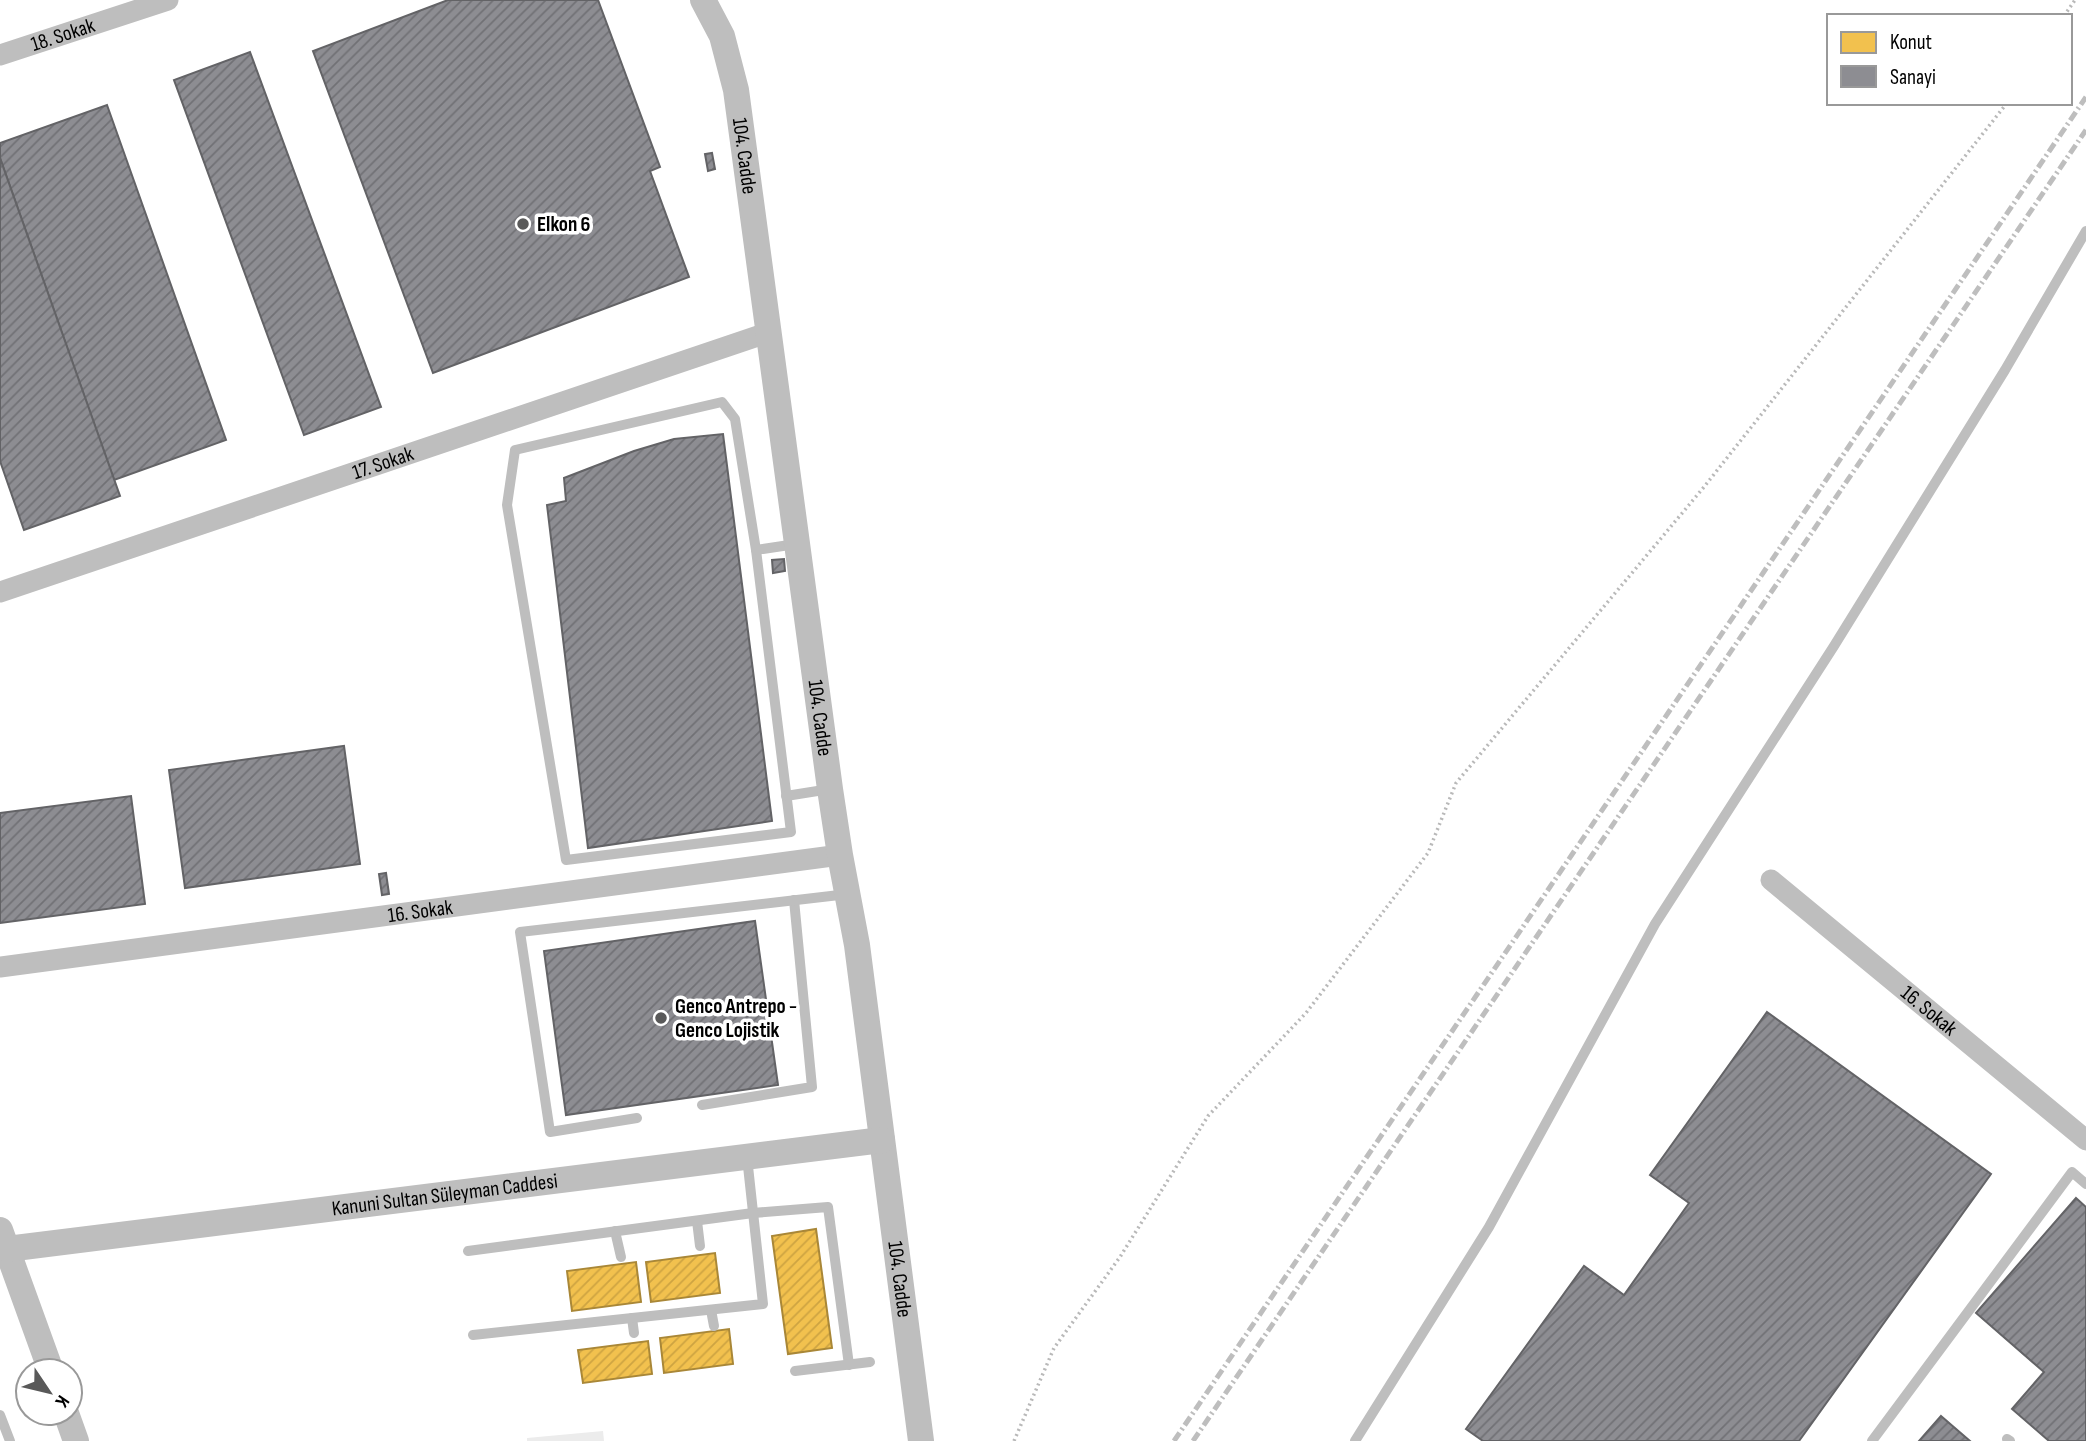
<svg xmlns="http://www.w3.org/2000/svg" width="2086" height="1441" font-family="'Sofia Sans Condensed',sans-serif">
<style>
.green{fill:#ececec}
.homes{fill:url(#homes-hatch);stroke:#a98737;stroke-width:2}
.industry{fill:url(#industry-hatch);stroke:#636366;stroke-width:2}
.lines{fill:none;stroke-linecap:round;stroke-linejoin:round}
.path{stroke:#b9b9b9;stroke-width:3.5;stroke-dasharray:2 3.5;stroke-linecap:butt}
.service{stroke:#bebebe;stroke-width:10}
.minor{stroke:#bebebe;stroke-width:21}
.tertiary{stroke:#bebebe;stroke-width:26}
.rail{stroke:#bebebe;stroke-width:5;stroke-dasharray:10 3.5 2 3.5;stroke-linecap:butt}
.poi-dot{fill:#595959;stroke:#fff;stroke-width:2.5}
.labels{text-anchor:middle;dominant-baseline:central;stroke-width:7;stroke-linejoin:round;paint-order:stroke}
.street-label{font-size:21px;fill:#000;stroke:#fff}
.poi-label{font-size:21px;font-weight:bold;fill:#000;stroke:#fff;text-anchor:start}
</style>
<defs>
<pattern id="homes-hatch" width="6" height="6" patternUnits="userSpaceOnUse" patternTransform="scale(1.75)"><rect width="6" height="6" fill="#f2c14e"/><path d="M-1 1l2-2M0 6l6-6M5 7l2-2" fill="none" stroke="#cea442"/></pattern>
<pattern id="industry-hatch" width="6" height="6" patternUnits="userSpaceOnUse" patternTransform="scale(1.75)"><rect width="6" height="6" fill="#8d8d92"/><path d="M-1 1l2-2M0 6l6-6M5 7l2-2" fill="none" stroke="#717175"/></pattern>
</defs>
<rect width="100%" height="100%" fill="#fff"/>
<path class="green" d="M603,1431L604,1441H527V1438Z"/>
<g class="homes">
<path d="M816,1229L832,1348L788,1354L772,1236Z"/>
<path d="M715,1253L720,1293L651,1302L646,1262Z"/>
<path d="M636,1262L641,1302L572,1311L567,1271Z"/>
<path d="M729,1329L733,1364L664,1373L660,1338Z"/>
<path d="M648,1341L652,1374L583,1383L578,1350Z"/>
</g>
<g class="industry">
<path d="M448,0H598L660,167L650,171L689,277L433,373L313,51Z"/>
<path d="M250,52L381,407L304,435L174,80Z"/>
<path d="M107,105L226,440L114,480L0,158V143Z"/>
<path d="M712,153L715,169L708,171L705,154Z"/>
<path d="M0,158L120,496L24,530L0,461Z"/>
<path d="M723,434L772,821L588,848L547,505L566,501L564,478L634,451L674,439Z"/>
<path d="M784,559L785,571L773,573L772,560Z"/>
<path d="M344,746L360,864L185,888L169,770Z"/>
<path d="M131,796L145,904L0,923V813Z"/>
<path d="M386,873L389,894L382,895L379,874Z"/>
<path d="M755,921L778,1085L566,1115L544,951Z"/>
<path d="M1767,1012L1991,1174L1799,1441H1483L1466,1429L1584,1266L1624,1295L1689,1203L1650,1175Z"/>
<path d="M2076,1198L2086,1207V1441H2049L2012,1409L2044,1372L1976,1313Z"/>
<path d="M1941,1416L1970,1441H1919Z"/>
</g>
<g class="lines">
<g class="path">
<path d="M2064,16L2075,0"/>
<path d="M1014,1441L1054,1348L1120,1257L1208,1116L1306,1013L1428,853L1456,783L1704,487L2007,103"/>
</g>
<g class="service">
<path d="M722,402L735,419L756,550L791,832L566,860L507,505L515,450Z"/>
<path d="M756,550L796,544"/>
<path d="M786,796L830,789"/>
<path d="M702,1105L812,1087L794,900"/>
<path d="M637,1118L550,1132L520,932L848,894"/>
<path d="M697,1221L700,1246"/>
<path d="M615,1231L621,1257"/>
<path d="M468,1251L753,1213L828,1207L849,1365"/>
<path d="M711,1310L714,1326"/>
<path d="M632,1318L634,1333"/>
<path d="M473,1335L763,1304L747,1157"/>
<path d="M795,1371L870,1362"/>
<path d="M0,1415L10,1441"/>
<path d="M2007,1439L2010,1441"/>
<path d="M1355,1441L1489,1227L1655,924L1834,646L2005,370L2086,231"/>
<path d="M1872,1441L2072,1172L2086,1184"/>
</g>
<g class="minor">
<path id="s1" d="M0,55L168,0"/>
<path id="s2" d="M0,592L767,333"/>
<path id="s3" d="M1771,880L2086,1140"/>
<path id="s4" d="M0,967L840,855"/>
</g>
<g class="tertiary">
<path id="s5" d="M703,0L722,36L736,90L830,789L840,855L857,945L921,1441"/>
<path d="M0,1230L51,1371"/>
<path id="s6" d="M7,1249L882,1140"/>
<path d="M66,1413L76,1441"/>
</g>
<g class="rail">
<path d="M1174,1441L2086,97"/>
<path d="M1193,1441L2086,130"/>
</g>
</g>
<g class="poi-dot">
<circle cx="523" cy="224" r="7"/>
<circle cx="661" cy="1018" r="7"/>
</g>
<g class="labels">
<g class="street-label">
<text stroke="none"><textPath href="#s1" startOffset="66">18. Sokak</textPath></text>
<text stroke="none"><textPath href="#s5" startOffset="163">104. Cadde</textPath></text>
<text stroke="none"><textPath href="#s2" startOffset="404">17. Sokak</textPath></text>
<text stroke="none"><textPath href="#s5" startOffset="730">104. Cadde</textPath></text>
<text stroke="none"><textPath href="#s4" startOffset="424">16. Sokak</textPath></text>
<text stroke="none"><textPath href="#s3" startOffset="205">16. Sokak</textPath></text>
<text stroke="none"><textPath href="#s6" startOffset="441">Kanuni Sultan Süleyman Caddesi</textPath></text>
<text stroke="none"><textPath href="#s5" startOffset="1297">104. Cadde</textPath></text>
</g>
<g class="poi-label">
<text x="537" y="224">Elkon 6</text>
<text x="675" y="1006">Genco Antrepo -<tspan x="675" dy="24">Genco Lojistik</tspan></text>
</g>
</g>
<rect x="1827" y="14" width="245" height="91" fill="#ffffff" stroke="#999999" stroke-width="2"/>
<rect x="1841" y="32" width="35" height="21" fill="#f2c14e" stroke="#999999" stroke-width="2"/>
<text x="1890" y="49" font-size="21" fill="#000000">Konut</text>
<rect x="1841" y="66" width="35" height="21" fill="#8d8d92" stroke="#999999" stroke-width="2"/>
<text x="1890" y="84" font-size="21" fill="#000000">Sanayi</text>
<g transform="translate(49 1392) rotate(125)"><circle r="33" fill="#ffffff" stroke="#999999" stroke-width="2"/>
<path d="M0-5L12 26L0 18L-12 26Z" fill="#595959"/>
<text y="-10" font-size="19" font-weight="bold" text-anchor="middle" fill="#000000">K</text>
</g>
</svg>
